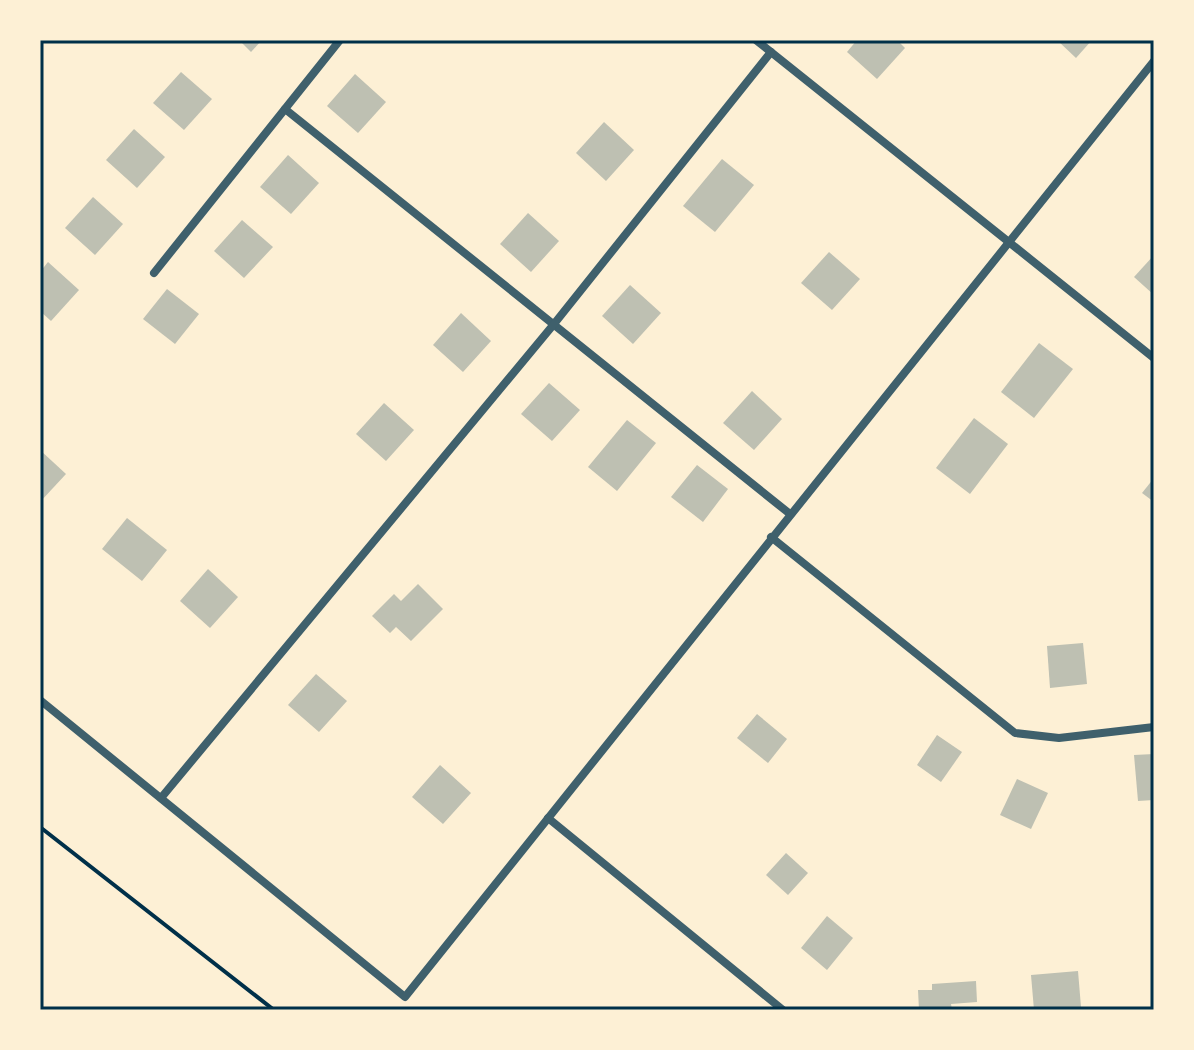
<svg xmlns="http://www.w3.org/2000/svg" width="1194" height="1050" font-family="'Roboto Condensed',sans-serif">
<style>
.building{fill:#bec0b2}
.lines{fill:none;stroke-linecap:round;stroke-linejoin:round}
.path{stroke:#003049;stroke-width:4}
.minor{stroke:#3f606c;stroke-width:8}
.neatline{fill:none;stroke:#003049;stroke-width:3}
</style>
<rect width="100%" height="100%" fill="#fdf0d5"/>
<g class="building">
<path d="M239,40H262L251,52Z"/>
<path d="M857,40H897L905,48L877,79L847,52Z"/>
<path d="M1057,40H1092L1076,58Z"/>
<path d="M181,72L212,99L184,130L153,103Z"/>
<path d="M355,74L386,102L358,133L327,106Z"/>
<path d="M604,122L634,150L606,181L576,153Z"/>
<path d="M134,129L165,157L137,188L106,160Z"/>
<path d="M288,155L319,183L291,214L260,187Z"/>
<path d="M722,159L754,185L715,232L683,206Z"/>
<path d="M93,197L123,224L95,255L65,228Z"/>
<path d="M528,213L559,241L531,272L500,244Z"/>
<path d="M242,220L273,247L244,278L214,251Z"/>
<path d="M829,252L860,279L832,310L801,283Z"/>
<path d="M1154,255V295L1134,277Z"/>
<path d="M48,262L79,290L51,321L40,311V272Z"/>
<path d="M630,285L661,313L633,344L602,316Z"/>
<path d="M167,289L199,314L175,344L143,319Z"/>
<path d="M461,313L491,341L463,372L433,345Z"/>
<path d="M1039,343L1073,369L1034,418L1001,392Z"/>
<path d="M549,383L580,410L552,441L521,414Z"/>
<path d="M752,391L782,419L754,450L723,423Z"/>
<path d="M384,403L414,430L386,461L356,434Z"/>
<path d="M974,418L1008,444L970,494L936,468Z"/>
<path d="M627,420L656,443L617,491L588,467Z"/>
<path d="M40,450L66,474L40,502Z"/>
<path d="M697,465L728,489L703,522L671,497Z"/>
<path d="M1154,478V502L1142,493Z"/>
<path d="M127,518L167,550L142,581L102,549Z"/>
<path d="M208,569L238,597L210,628L180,601Z"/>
<path d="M418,584L443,609L411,641L396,627L390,633L372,616L394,594L401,601Z"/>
<path d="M1083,643L1087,684L1050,688L1047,646Z"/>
<path d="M316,674L347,701L319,732L288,705Z"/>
<path d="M757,714L787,739L768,763L737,738Z"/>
<path d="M937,735L962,752L941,782L917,765Z"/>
<path d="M1154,754V800L1138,801L1134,755Z"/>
<path d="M440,765L471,793L443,824L412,797Z"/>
<path d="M1017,779L1048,793L1031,829L1000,815Z"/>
<path d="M786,853L808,873L788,895L766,875Z"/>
<path d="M827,916L853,938L827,970L801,948Z"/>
<path d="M1078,971L1081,1007L1034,1010L1031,975Z"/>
<path d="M976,981L977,1002L951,1004L952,1010H919L918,990H932V984Z"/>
</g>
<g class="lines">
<path class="path" d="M40,827L274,1010"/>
<g class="minor">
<path d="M756,40L1154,358"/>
<path d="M285,109L790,514"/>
<path d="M154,273L340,40"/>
<path d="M771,537L1015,733L1059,738L1154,727"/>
<path d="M40,700L405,997L1154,61"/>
<path d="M161,798L554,324L771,52"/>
<path d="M548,818L783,1010"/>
</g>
</g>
<rect width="1194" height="1050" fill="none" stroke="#fdf0d5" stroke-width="84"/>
<rect x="42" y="42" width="1110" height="966" class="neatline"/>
</svg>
